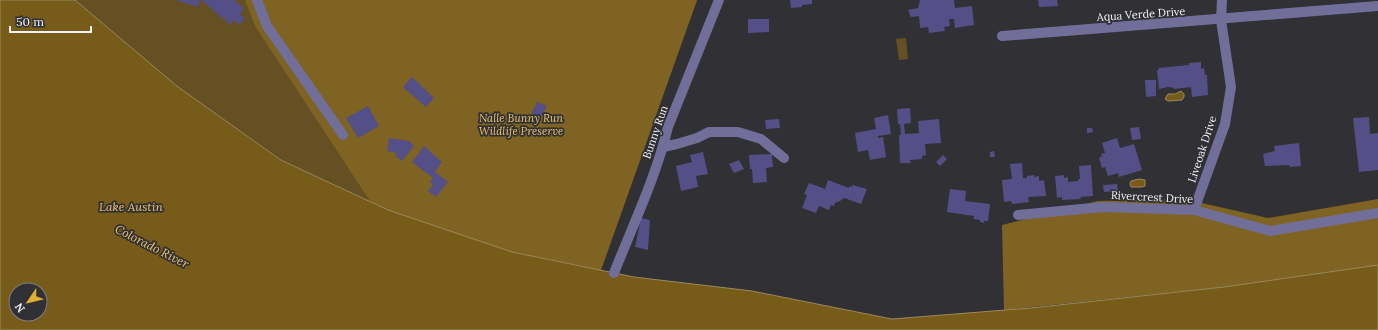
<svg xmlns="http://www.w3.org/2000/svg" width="1378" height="330" font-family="Lora,serif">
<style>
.green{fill:#645023}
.forest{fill:#7f6322}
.water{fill:#775b19;stroke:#9c895c;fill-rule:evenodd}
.building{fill:#544f86}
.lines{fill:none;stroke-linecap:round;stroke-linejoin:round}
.minor{stroke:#716f9a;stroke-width:10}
.labels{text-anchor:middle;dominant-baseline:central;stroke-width:3.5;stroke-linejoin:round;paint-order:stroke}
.street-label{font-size:11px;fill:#f3f3f7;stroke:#303035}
.park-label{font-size:11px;font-style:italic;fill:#efc56b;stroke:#303035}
.water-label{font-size:12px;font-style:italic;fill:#eec46a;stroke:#303035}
</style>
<rect width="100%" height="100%" fill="#303035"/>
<g class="green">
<path d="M75,0H697L601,270L512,252L388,210L282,160L178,87Z"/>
<path d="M906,38L908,59L899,60L896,39Z"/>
</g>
<g class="forest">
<path d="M245,0H697L601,270L512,252L388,210L370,201L255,26Z"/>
<path d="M1184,199L1268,218L1378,199V265L1224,287L1004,310L1002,225L1098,201Z"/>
</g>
<g class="water">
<path d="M0,0H75L178,87L281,160L388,210L512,252L634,277L752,291L892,319L1031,308L1224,287L1378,265V330H0ZM16,290H40V314H16Z"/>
<path d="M1181,91L1184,94V97L1182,100L1168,101L1165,99L1168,94H1175Z"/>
<path d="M1139,179L1145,180V186L1142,187H1131L1130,184L1131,181Z"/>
</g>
<g class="building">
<path d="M175,0H200L198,7Z"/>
<path d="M201,0H234L244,8L240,14L245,18L240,25L234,20L231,25Z"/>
<path d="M790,0H812V4L802,5V7L791,8Z"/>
<path d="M920,0H954L955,8L972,6L974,25L955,28L954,19H949L950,26L944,27L945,31L929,33L928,27L920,28L919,16L911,17L908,10L918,8Z"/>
<path d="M1038,0H1057L1058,6L1039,7Z"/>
<path d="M748,19H769V32L748,33Z"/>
<path d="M1201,62V69L1204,68L1205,75H1207L1208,95L1192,97L1191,87L1174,89V88L1168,87L1159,89L1157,70H1159L1158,68L1189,65V63Z"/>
<path d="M412,77L434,98L426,107L403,87Z"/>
<path d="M1145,80H1156V96L1146,97Z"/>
<path d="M537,102L547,106L540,119L531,115Z"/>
<path d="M368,106L379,126L358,138L346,118Z"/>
<path d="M910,108L911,123L904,124L905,134L919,133L918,121L939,119L941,143L925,144L926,155L922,156V159L910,160L911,163H900L899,135H901L900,124H898L897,109Z"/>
<path d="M888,115L891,134L878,136V138L883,137L886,157L870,160L868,150L858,152L855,133L876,129L874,118Z"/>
<path d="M1369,117L1370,134L1378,133V170L1359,172L1353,118Z"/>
<path d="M779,119L780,128L766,129L765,120Z"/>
<path d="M1139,127L1141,139L1132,140L1130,128Z"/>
<path d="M1087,128H1092L1093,132L1087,133Z"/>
<path d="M389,138L409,141L414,146L402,161L395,156L397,153L387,151Z"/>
<path d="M1117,138L1120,148L1134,144L1142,170L1119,177L1118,173L1108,176L1105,167L1102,168L1099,158L1102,156L1101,154L1105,153L1102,143Z"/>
<path d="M1299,143L1301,166L1290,167L1289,165L1265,166L1263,154L1275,151L1274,146Z"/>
<path d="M424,146L442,162L435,172L448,182L436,197L428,191L433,185L430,182L433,178L412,162Z"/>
<path d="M994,151L995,157H990V152Z"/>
<path d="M703,152L708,174L696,176L698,187L681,191L676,166L692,162L690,155Z"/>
<path d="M772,154L773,167L766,168L767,182L753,183L752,169H750L749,155Z"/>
<path d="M943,155L947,159L940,166L936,162Z"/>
<path d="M739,160L744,169L734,173L729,164Z"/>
<path d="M1022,163L1023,178H1027V176L1034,175V177L1039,176V181L1044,180L1046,196L1028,197L1029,202L1012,204L1011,201L1004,202L1002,180L1012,179L1010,164Z"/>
<path d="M1091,165L1093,196L1080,197L1081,199L1062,200V197L1057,198L1055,176L1064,175V178L1068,177V182L1078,181V179H1080L1079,166Z"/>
<path d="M828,180L849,188V186L852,187V185L867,189L861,204L844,198L840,201L835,203L834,206L831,205L829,210L819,206L816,213L802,208L807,195L804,194L809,183L825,189Z"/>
<path d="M1117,184L1118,191L1104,192L1103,185Z"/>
<path d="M950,189L966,191L965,201L990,204L988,221H984V223L980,222V220L974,219V216L947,212Z"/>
<path d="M641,218L650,220L648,250L635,247Z"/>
</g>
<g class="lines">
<g class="minor">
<path d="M257,0L267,26L343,135"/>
<path d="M1002,36L1378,6"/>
<path d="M663,147L677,144L697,138L709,132H738L761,139L784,158"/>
<path d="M1194,210L1225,124L1231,87L1221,20L1222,0"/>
<path d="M1018,215L1103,207L1194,210L1270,231L1378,213"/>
<path d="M614,273C633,225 656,177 668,127L719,0"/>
</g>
</g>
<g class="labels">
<g class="street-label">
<text transform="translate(1141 14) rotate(-4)">Aqua Verde Drive</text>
<text transform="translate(655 132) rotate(-71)">Bunny Run</text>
<text transform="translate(1202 149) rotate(-72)">Liveoak Drive</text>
<text transform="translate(1152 197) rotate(3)">Rivercrest Drive</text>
</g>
<g class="park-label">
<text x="521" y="118">Nalle Bunny Run<tspan x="521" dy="13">Wildlife Preserve</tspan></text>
</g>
<g class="water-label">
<text x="131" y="206">Lake Austin</text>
<text transform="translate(152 246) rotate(27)">Colorado River</text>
</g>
</g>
<g transform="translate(28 302) rotate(235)"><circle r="19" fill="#303035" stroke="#7e7e83"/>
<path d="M0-3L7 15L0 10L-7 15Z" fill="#e2af34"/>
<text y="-6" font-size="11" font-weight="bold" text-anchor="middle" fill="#f3f3f7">N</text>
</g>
<path d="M10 26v6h81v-6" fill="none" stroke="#f3f3f7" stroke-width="2"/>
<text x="16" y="26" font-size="12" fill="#f3f3f7" stroke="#303035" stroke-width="3" paint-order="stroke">50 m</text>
</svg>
